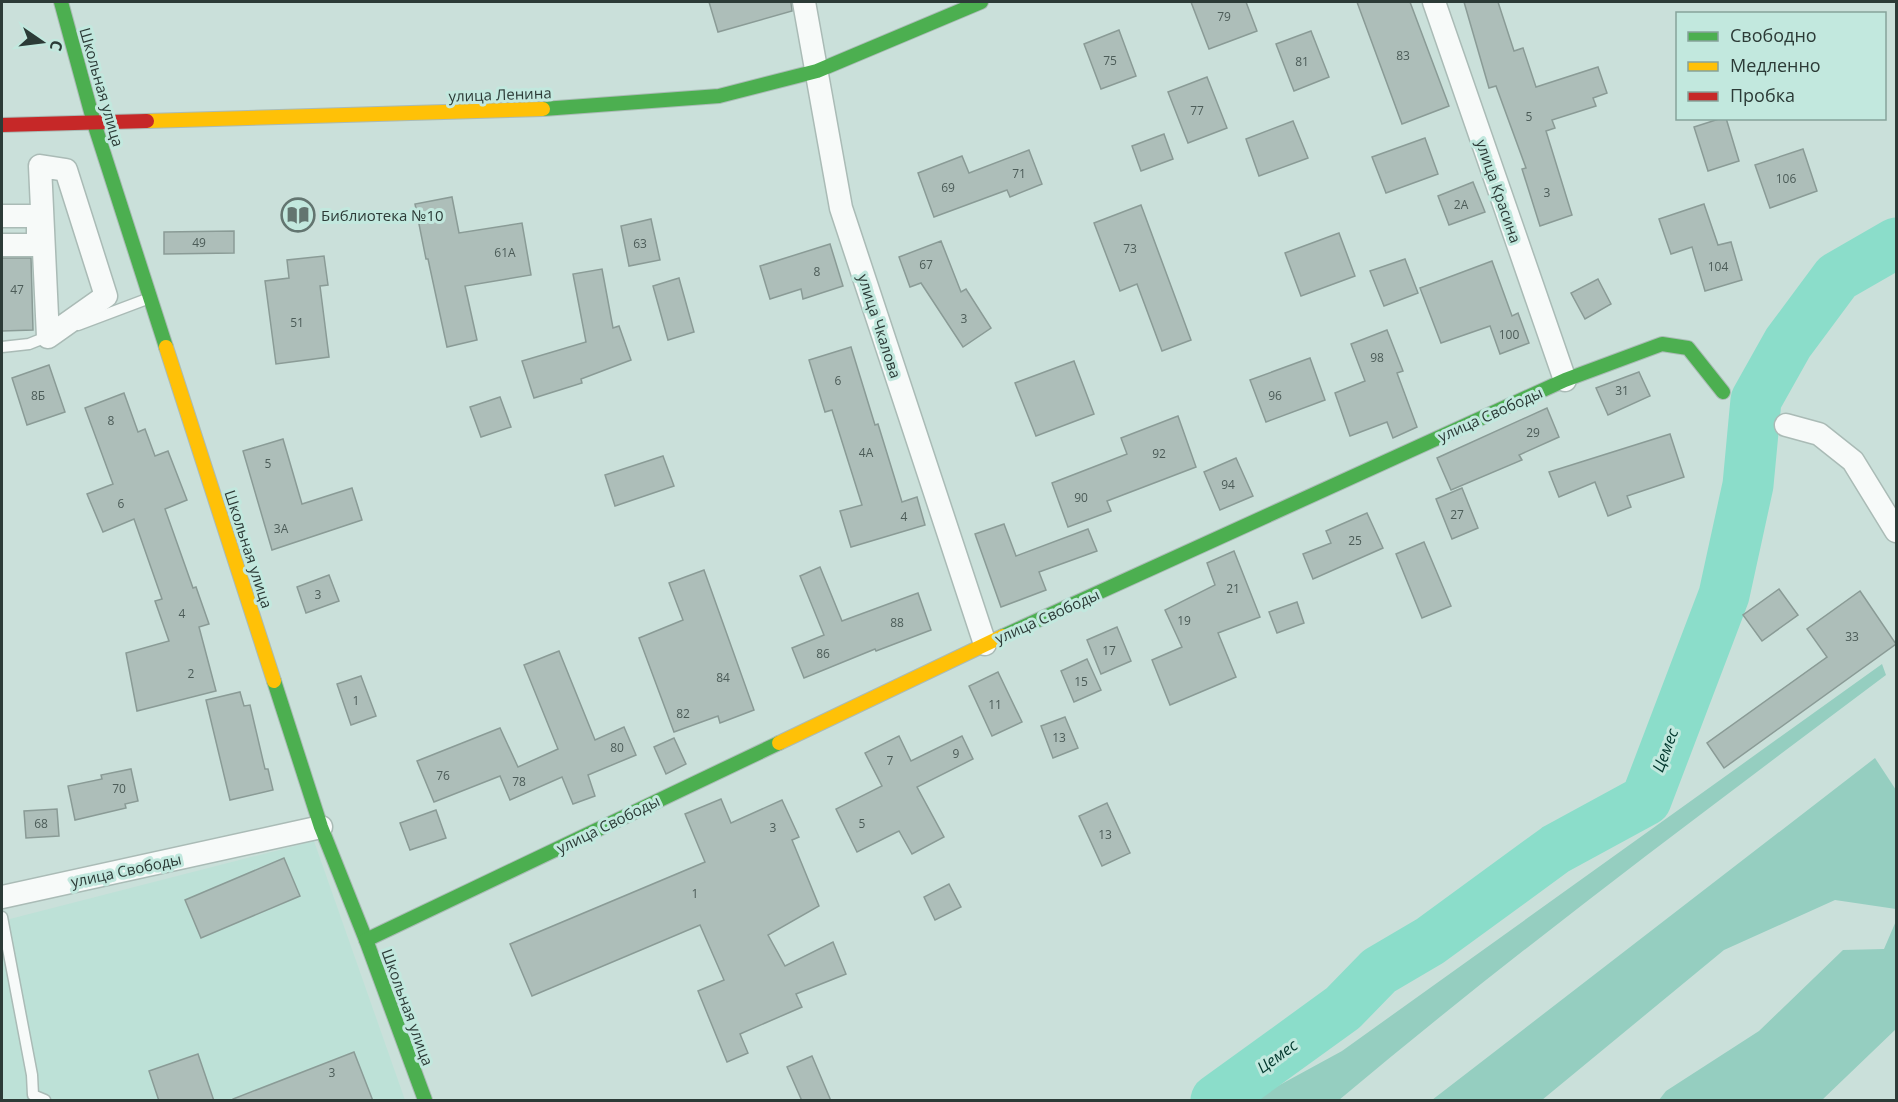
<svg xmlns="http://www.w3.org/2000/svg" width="1898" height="1102" font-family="'Open Sans',sans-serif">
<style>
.built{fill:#bde1d7}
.green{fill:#95cec0}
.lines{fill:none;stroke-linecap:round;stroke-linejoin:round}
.river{stroke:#8bddca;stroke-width:51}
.building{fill:#adbeb9;stroke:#8a9b96;stroke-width:1.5}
.lane-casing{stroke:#aabbb6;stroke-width:13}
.street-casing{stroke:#aabbb6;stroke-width:25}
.fast-casing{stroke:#aabbb6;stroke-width:16}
.slow-casing{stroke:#aabbb6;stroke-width:16}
.jam-casing{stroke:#aabbb6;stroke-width:16}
.lane{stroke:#f7faf9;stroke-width:10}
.street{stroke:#f7faf9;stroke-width:22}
.fast{stroke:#4caf50;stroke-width:14}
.slow{stroke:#ffc107;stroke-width:14}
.jam{stroke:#c62828;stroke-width:14}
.labels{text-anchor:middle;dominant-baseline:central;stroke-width:6;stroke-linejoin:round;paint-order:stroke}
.number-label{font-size:12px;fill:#4c5c58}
.street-label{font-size:15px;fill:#2c3b37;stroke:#c2e8de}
.poi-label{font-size:15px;fill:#2c3b37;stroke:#c2e8de;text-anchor:start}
.water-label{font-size:16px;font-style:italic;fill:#01362c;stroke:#c2e8de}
</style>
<rect width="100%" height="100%" fill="#cae0da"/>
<path class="built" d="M314,841L405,1100H2V921Z"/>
<g class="green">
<path d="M1882,664L1886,675C1701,814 1515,952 1339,1100H1252L1342,1051Z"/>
<path d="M1875,758L1896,790V909L1835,900L1724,950L1542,1100H1432Z"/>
<path d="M1896,921V1029L1822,1100H1659L1666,1091L1759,1031L1843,950L1884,949Z"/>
</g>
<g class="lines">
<path class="river" d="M1216,1100L1343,1008L1379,971L1430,941L1556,849L1646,800L1724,595L1748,485L1756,400L1788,343L1837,277L1896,243"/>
</g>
<g class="building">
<path d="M709,2H791L792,11L718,32Z"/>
<path d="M1191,2H1246L1257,31L1209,49Z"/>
<path d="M1357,2H1410L1449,106L1402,124Z"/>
<path d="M1464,2H1498L1514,51L1523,48L1536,87L1598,67L1607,93L1593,98L1596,106L1552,120L1555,128L1546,131L1572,215L1540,226L1522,169L1526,168L1496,86L1489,88Z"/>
<path d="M1119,30L1136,76L1101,89L1084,44Z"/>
<path d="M1311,31L1329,77L1294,91L1276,44Z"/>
<path d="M1207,77L1227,128L1188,143L1168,92Z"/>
<path d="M1722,118H1726L1739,161L1708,171L1694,127Z"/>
<path d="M1293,121L1308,158L1259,176L1246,139Z"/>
<path d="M1164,134L1173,159L1141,171L1132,146Z"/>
<path d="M1425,138L1438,174L1386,193L1372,157Z"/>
<path d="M1803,149L1817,191L1770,208L1755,165Z"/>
<path d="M1029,150L1042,184L1010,197L1007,190L934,217L918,173L962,156L969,173Z"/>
<path d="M1473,182L1485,212L1449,225L1438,196Z"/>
<path d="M452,197L459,233L522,223L531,275L465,286L477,340L447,347L428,259H426L415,204Z"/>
<path d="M1704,204L1718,245L1731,242L1742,280L1705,291L1692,247L1671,254L1659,219Z"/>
<path d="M1141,205L1191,340L1162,351L1137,284L1120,291L1094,223Z"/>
<path d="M651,219L660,260L629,266L621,226Z"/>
<path d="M234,231V253L164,254V232Z"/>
<path d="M1339,233L1355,276L1301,296L1285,253Z"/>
<path d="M941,241L961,292L966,289L991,328L963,347L921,283L910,287L899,257Z"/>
<path d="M830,244L843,286L803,299L801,289L770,299L760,266Z"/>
<path d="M324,256L328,285L320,286L329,357L276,364L265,281L289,278L287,260Z"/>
<path d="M2,258H31L33,330L2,331Z"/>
<path d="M1405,259L1418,293L1384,306L1370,271Z"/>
<path d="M1492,261L1512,316L1518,313L1529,343L1500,354L1490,326L1441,343L1420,288Z"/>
<path d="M602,269L613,328L619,326L631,360L581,379L582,383L534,398L522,361L586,342L573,274Z"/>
<path d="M679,278L694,332L668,340L653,286Z"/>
<path d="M1598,279L1611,304L1585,319L1571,293Z"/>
<path d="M1387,330L1403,371L1397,373L1417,427L1393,438L1387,422L1350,436L1335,393L1365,381L1351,344Z"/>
<path d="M851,347L875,425L878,424L902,502L917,497L925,525L851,547L840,511L862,505L832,410L825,412L809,360Z"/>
<path d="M1310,358L1325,400L1266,422L1250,380Z"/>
<path d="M1074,361L1094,414L1036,436L1015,383Z"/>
<path d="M49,365L65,412L27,425L12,378Z"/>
<path d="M1639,372L1650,396L1608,415L1596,388Z"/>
<path d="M124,393L138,432L145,429L155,456L168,451L187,500L165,509L193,588L196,587L209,624L199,627L216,691L137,711L126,653L169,641L155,601L162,599L134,519L103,532L87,494L113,484L85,408Z"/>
<path d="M500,397L511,427L481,437L470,407Z"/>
<path d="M1547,408L1559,437L1519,455L1522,460L1451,490L1437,458Z"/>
<path d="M1178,416L1196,467L1107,501L1111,511L1068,527L1052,483L1127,454L1121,438Z"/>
<path d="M1670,434L1684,477L1627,496L1631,507L1608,516L1595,482L1559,497L1549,472Z"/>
<path d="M283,439L302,504L352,488L362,520L272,550L243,451Z"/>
<path d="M663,456L674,486L615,506L605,475Z"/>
<path d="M1236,458L1253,496L1220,510L1204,472Z"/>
<path d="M1462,488L1478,528L1452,539L1436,499Z"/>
<path d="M1367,513L1383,548L1313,579L1303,554L1331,543L1326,531Z"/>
<path d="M1004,524L1016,556L1088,529L1097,551L1039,572L1046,590L1001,607L975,534Z"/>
<path d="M1424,542L1451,606L1422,618L1396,554Z"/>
<path d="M1234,551L1260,617L1218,633L1236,677L1170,705L1152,660L1182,647L1165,610L1215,585L1207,563Z"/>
<path d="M820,567L842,621L918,593L931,630L876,651L875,649L804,678L792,648L824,635L800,576Z"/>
<path d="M704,570L754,710L720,723L718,716L674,732L639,638L683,620L669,583Z"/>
<path d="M329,575L339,601L306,613L297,587Z"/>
<path d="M1779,589L1798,615L1762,641L1743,615Z"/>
<path d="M1860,591L1896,644L1724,768L1707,743L1827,657L1807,629Z"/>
<path d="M1297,602L1304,623L1277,633L1269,612Z"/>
<path d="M1117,627L1131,661L1101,674L1087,640Z"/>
<path d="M559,651L595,740L624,727L636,755L588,775L595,796L573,804L562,777L510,800L500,776L434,802L417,761L500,728L518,767L558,749L524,665Z"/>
<path d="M1087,659L1101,690L1074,702L1061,671Z"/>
<path d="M998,672L1022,722L992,736L969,686Z"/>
<path d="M361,676L376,716L351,725L337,684Z"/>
<path d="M240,692L244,706L250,705L265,769H268L273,790L230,800L206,700Z"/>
<path d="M1065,717L1078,748L1053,758L1041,726Z"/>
<path d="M899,736L911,761L962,736L973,759L917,787L944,837L912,854L899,831L857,852L836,809L882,786L865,753Z"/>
<path d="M674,738L686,764L666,774L654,747Z"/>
<path d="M131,769L138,801L125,804L126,808L75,820L68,786L102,779L101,775Z"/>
<path d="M721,799L731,823L782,800L799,837L792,840L819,906L768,935L785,966L833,942L846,974L796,994L802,1007L740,1034L748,1053L727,1062L698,991L724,980L700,925L532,996L510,944L705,862L685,814Z"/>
<path d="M1107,803L1130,853L1102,866L1079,816Z"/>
<path d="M57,809L59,836L26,838L24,811Z"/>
<path d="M436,810L446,838L410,850L400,823Z"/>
<path d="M284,858L300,896L201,938L185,900Z"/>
<path d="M949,884L961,907L935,920L924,897Z"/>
<path d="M354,1052L373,1101H233V1099Z"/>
<path d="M198,1054L214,1101H159L149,1071Z"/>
<path d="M812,1056L831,1101H802L787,1067Z"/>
</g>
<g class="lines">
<g class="lane-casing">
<g id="lane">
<path d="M78,325L147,299"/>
<path d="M2,347L29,344L49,336"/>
<path d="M2,917L32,1075L33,1095L45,1100"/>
</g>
</g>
<g class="street-casing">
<g id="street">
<path d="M804,2L841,208L985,644"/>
<path d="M1434,2L1565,380"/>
<path d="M40,166L66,170L106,296L48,337Z"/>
<path d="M2,216H38V245H2"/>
<path d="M1786,425L1819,434L1853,461L1896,531"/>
<path d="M2,897L321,827"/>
</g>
</g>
<g class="fast-casing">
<g id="fast">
<path d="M61,2L94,123L166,347"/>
<path d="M543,109L719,96L817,71L981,2"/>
<path d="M1003,636L1565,380L1662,344L1688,348L1723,392"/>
<path d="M274,681L321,827L366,940L425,1100"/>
<path d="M366,940L779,743"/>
</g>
</g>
<g class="slow-casing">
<g id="slow">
<path d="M147,121L543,109"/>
<path d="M166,347L274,681"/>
<path d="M779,743L1003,636"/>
</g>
</g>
<g class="jam-casing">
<path id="jam" d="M2,125L147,121"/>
</g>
<use href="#lane" class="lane"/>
<use href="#street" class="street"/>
<use href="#fast" class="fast"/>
<use href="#slow" class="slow"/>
<use href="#jam" class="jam"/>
</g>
<defs>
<g id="library-ring" transform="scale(1.725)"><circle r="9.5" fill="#c2e8de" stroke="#637570" stroke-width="1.5"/><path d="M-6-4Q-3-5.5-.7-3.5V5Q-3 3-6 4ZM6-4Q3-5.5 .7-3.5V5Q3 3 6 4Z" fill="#637570"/></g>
</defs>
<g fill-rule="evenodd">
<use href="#library-ring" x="298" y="215"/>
</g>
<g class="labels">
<g class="number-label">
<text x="1224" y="16">79</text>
<text x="1403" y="55">83</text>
<text x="1110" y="60">75</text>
<text x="1302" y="61">81</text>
<text x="1197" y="110">77</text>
<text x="1529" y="116">5</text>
<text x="1019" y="173">71</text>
<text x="1786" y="178">106</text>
<text x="948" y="187">69</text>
<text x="1547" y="192">3</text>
<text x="1461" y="204">2А</text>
<text x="199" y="242">49</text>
<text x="640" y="243">63</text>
<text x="1130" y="248">73</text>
<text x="505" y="252">61А</text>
<text x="926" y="264">67</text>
<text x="1718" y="266">104</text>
<text x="817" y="271">8</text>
<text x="17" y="289">47</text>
<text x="964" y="318">3</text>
<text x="297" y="322">51</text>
<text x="1509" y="334">100</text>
<text x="1377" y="357">98</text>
<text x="838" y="380">6</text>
<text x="1622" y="390">31</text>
<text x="38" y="395">8Б</text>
<text x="1275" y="395">96</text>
<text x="111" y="420">8</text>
<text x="1533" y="432">29</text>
<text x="866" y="452">4А</text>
<text x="1159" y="453">92</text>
<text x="268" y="463">5</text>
<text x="1228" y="484">94</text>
<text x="1081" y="497">90</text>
<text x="121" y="503">6</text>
<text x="1457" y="514">27</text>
<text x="904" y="516">4</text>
<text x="281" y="528">3А</text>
<text x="1355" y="540">25</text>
<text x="1233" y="588">21</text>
<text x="318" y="594">3</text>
<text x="182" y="613">4</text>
<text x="1184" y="620">19</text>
<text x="897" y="622">88</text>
<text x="1852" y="636">33</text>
<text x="1109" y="650">17</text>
<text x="823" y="653">86</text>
<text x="191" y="673">2</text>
<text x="723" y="677">84</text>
<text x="1081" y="681">15</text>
<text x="356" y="700">1</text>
<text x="995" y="704">11</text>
<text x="683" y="713">82</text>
<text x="1059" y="737">13</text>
<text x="617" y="747">80</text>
<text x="956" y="753">9</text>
<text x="890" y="760">7</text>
<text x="443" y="775">76</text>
<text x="519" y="781">78</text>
<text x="119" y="788">70</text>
<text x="41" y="823">68</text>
<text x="862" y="823">5</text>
<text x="773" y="827">3</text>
<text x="1105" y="834">13</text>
<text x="695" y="893">1</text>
<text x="332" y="1072">3</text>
</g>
<g class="street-label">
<text transform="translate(102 87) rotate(74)">Школьная улица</text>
<text transform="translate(500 94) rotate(-2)">улица Ленина</text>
<text transform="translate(1499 191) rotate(71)">улица Красина</text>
<text transform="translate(880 326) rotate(72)">улица Чкалова</text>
<text transform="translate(1490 414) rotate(-24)">улица Свободы</text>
<text transform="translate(249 549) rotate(72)">Школьная улица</text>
<text transform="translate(1047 616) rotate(-24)">улица Свободы</text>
<text transform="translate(608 824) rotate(-26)">улица Свободы</text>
<text transform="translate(126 870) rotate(-12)">улица Свободы</text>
<text transform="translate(408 1007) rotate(70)">Школьная улица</text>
</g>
<g class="poi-label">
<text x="321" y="215">Библиотека №10</text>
</g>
<g class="water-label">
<text transform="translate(1665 750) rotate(-69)">Цемес</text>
<text transform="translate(1277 1056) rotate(-36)">Цемес</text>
</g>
</g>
<rect width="1898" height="1102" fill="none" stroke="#2c3b37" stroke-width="6"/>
<rect x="1676" y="12" width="210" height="108" fill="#c2e8de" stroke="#86a39b" stroke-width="1.5"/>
<rect x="1688" y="32" width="30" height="9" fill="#4caf50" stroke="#86a39b" stroke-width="1.5"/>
<text x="1730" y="42" font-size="18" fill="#2c3b37">Свободно</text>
<rect x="1688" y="62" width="30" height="9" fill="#ffc107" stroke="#86a39b" stroke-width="1.5"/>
<text x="1730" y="72" font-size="18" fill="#2c3b37">Медленно</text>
<rect x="1688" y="92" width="30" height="9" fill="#c62828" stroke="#86a39b" stroke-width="1.5"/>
<text x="1730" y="102" font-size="18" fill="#2c3b37">Пробка</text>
<g transform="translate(42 42) rotate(104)" stroke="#c2e8de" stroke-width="4.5" paint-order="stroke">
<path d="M0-4.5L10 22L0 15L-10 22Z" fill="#2c3b37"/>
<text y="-9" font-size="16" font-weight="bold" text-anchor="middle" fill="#2c3b37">С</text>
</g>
</svg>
